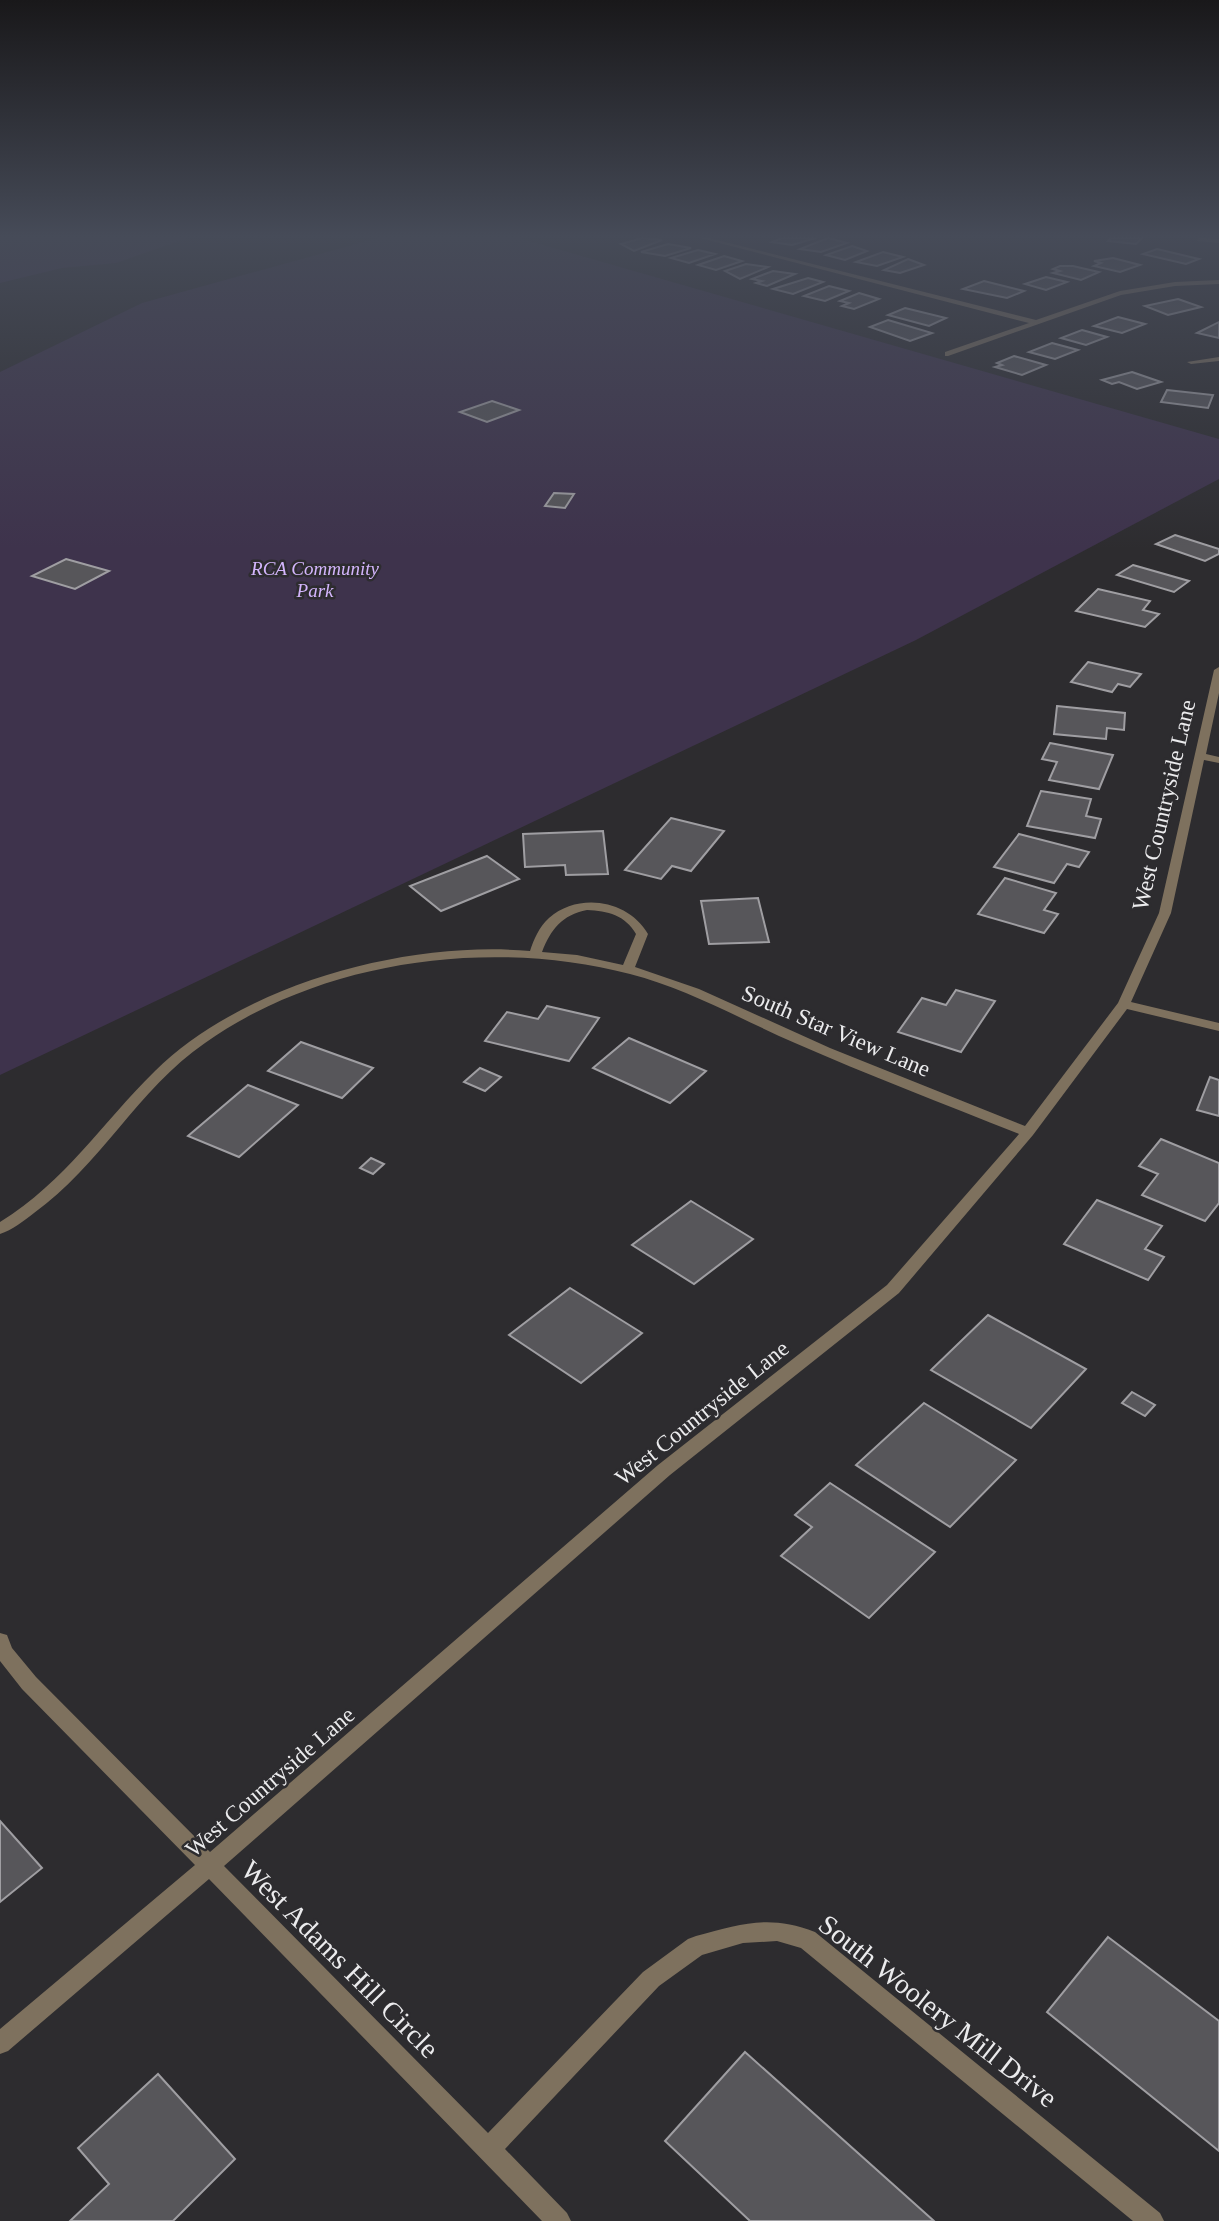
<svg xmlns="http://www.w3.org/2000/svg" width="1219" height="2221" font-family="'Times New Roman',serif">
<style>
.green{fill:#3e334c}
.building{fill:#57565a;stroke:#9f9ea2;stroke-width:2}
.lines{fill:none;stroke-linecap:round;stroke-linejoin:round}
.minor{fill:#7e715e;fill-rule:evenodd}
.labels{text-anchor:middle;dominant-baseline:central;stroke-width:5;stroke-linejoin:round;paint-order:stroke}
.far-park-label{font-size:19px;font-style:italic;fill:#d3b5fc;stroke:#2d2c2f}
.street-label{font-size:23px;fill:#ebebed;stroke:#2d2c2f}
.near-street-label{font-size:28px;fill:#ebebed;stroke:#2d2c2f}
</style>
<rect width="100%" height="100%" fill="#2d2c2f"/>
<g class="green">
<path d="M0,238H188L116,263L62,268L0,283Z"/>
<path d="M378,238H519L1219,439V479L916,640L0,1075V372L142,303Z"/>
</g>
<g class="building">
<path d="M642,238L662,240L634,251L621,244Z"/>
<path d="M782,238H816L792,245L772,242Z"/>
<path d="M828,238L847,243L821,252L800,249Z"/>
<path d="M1111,238H1142L1136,244L1108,241Z"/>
<path d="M668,244L691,248L665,256L641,252Z"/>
<path d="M852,246L867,251L845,260L826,255Z"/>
<path d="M1157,249L1199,259L1186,264L1143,254Z"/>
<path d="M698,250L715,254L689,263L671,258Z"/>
<path d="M883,252L903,257L877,266L856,262Z"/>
<path d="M724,256L742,261L716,270L698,265Z"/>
<path d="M1113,258L1140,265L1120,272L1094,266L1101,263L1094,261Z"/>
<path d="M908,259L924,265L900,273L884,270Z"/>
<path d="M746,264L768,267L740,279L725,271Z"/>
<path d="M1060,266H1073L1099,272L1081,280L1053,273L1060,271L1053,269Z"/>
<path d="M773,271L795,274L767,286L756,283L762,281L752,279Z"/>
<path d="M1046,277L1067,282L1046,290L1025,284Z"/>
<path d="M808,278L823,282L793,294L773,289Z"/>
<path d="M984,281L1024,291L1007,298L963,289Z"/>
<path d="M829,286L849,291L825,301L804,296Z"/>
<path d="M859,293L879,299L854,309L842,306L849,303L840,301Z"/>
<path d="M1178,299L1201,307L1168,315L1145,306Z"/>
<path d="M905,308L946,318L929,326L888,315Z"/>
<path d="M1118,317L1145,324L1122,333L1094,326Z"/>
<path d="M888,320L932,333L910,341L870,327Z"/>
<path d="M1219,322V338L1197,333Z"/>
<path d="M1082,330L1107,337L1086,345L1061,338Z"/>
<path d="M1052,343L1078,350L1055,359L1029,352Z"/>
<path d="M1014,356L1046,365L1022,375L995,367L1002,365L997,363Z"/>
<path d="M1132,372L1161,382L1137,389L1119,382L1112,384L1102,380Z"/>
<path d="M1167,390L1213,395L1208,408L1161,402Z"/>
<path d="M492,401L519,410L487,422L460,412Z"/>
<path d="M554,493L574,494L565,508L545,506Z"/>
<path d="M1175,535L1219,549V554L1205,561L1156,544Z"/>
<path d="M66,559L109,571L75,589L32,576Z"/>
<path d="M1133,565L1189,581L1174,592L1117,575Z"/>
<path d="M1098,589L1150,601L1143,610L1159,614L1145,627L1076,611Z"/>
<path d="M1088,662L1141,674L1130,687L1118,684L1112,692L1071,682Z"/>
<path d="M1057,706L1125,713L1124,730L1107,728L1106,739L1054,734Z"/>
<path d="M1050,743L1113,755L1099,789L1049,780L1057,762L1042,759Z"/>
<path d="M1041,791L1091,799L1086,816L1101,819L1095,838L1027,826Z"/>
<path d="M671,818L724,831L691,871L672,866L661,879L625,870Z"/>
<path d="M603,831L608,874L566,875L565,865L525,867L523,834Z"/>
<path d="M1019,834L1089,852L1079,867L1067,864L1054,883L994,867Z"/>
<path d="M487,856L519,879L441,911L410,886Z"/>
<path d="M1005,878L1056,893L1044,910L1058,914L1044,933L978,914Z"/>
<path d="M758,898L769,942L709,944L701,901Z"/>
<path d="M956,990L995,1001L961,1052L898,1032L922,998L946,1005Z"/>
<path d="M547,1006L599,1018L569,1061L485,1041L507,1012L538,1019Z"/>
<path d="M629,1038L706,1071L670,1103L593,1068Z"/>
<path d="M301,1042L373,1068L342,1098L268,1071Z"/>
<path d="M480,1068L501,1077L485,1091L464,1082Z"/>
<path d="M1210,1077L1219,1080V1116L1197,1110Z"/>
<path d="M248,1085L298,1105L239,1157L188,1136Z"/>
<path d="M1161,1139L1219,1163V1203L1205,1221L1142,1195L1158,1174L1139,1166Z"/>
<path d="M371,1158L384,1164L373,1174L360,1168Z"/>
<path d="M1097,1200L1162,1226L1145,1249L1164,1257L1148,1280L1064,1244Z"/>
<path d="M691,1201L753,1239L694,1284L632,1245Z"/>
<path d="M570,1288L642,1333L581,1383L509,1335Z"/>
<path d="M988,1315L1086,1369L1031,1428L931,1370Z"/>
<path d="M1132,1392L1155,1405L1145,1416L1122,1403Z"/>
<path d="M924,1403L1016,1460L950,1527L856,1465Z"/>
<path d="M830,1483L935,1552L869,1618L781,1556L812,1527L795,1515Z"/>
<path d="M0,1821L42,1868L0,1902Z"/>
<path d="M1108,1937L1219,2021V2151L1047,2012Z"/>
<path d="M745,2052L934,2221H750L665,2141Z"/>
<path d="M158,2074L235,2159L173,2221H70L109,2184L78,2148Z"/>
</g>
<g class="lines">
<g class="minor">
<path d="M700,238H709L1036,320L1120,291L1175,282L1219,280V284L1175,286L1121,295L948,356H945V352L1029,323Z"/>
<path d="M1199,238L1219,239V243L1197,241Z"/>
<path d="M1219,357V361L1191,364L1187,362Z"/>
<path d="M1219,667V693L1206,754L1219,757V763L1204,760L1171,913L1131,1002L1219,1023V1031L1127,1009L1033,1135L899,1293L670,1475L224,1866L488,2133L643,1972L688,1939L696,1936C741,1924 769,1914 815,1932L1160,2213L1164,2221H1133L801,1948L777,1941L743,1943L702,1955L659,1986L505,2149L567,2213L571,2221H542L209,1879L8,2051L0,2054V2029L195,1865L22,1689L0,1661V1633L7,1635L12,1648L36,1677L210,1852L658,1465L887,1285L1019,1134C944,1104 868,1075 795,1043C740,1019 688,989 630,974C491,938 324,959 205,1043C138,1089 100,1166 34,1213C24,1221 12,1230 0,1234V1222C66,1181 101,1124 155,1071C243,984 408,940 530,951C534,939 539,927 549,918C579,892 628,900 648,934L635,967L699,989L830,1048L1025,1126L1118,1003L1159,913L1214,670ZM587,910C608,911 625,915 636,934L623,965L577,955L542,952C551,929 562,915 587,910Z"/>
</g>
</g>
<linearGradient id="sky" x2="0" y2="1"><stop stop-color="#19181a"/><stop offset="0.43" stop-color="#464b58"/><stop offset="1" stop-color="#464b58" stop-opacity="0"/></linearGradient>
<rect width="1219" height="549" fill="url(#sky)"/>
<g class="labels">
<g class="far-park-label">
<text x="315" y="568">RCA Community<tspan x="315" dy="22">Park</tspan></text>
</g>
<g class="street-label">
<text transform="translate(1164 805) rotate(-77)">West Countryside Lane</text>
<text transform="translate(836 1031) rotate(23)">South Star View Lane</text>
<text transform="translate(702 1413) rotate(-39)">West Countryside Lane</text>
<text transform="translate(270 1782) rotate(-41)">West Countryside Lane</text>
</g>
<g class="near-street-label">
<text transform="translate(340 1959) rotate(45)">West Adams Hill Circle</text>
<text transform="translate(938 2011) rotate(38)">South Woolery Mill Drive</text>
</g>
</g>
</svg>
